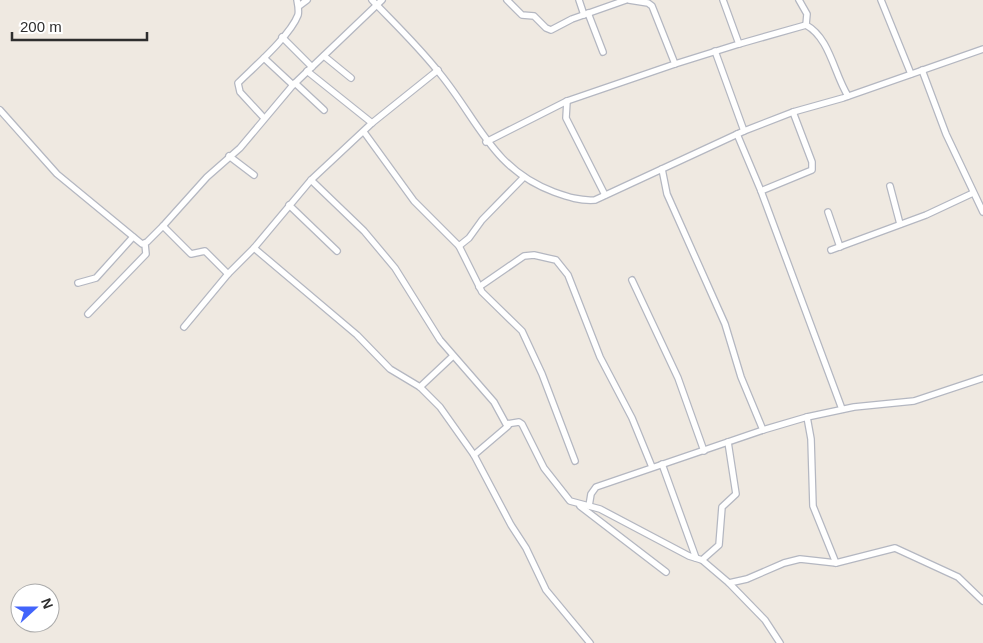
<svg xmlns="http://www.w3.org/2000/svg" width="983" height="643" font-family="Arial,sans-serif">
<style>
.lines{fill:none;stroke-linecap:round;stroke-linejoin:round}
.street-casing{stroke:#b4b7c1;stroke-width:8}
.street{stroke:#fff;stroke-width:5.5}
</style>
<rect width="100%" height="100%" fill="#efe9e1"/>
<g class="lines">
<g class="street-casing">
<g id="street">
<path d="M372,0C394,23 417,45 437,70C477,117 491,169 554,192C568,197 580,201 595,200L744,131L793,112L843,98L983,49"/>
<path d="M507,0L522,15L534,16L546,28L551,30L572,19L626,0"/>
<path d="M579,0L584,15"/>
<path d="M629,0L648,3L652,6L675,64L739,44L723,0"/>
<path d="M799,0L807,14L806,25C830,38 834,74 848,96"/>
<path d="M881,0L911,74"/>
<path d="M299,6L307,0"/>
<path d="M588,13L603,52"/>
<path d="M282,37L312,67"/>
<path d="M739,44L806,25"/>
<path d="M715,51L744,131"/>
<path d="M324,56L351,78"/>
<path d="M922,70L946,134L983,212"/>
<path d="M307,71L372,123"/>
<path d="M295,83L324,110"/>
<path d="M293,85L382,0"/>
<path d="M567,101L566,118L605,195"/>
<path d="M0,110L57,174L142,244L147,242L163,226L191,254L205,251L228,274L254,248L357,335L390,369L420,387L440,407L474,455L511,525L526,548L546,590L590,643"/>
<path d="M264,118L240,92L238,83C254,67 290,36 298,15C299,11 298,5 297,0"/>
<path d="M364,132L414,201L459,246L482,292L522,331L542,374L575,461"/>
<path d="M737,134L761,191L812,170V162L793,112"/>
<path d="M486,142L567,101L675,64"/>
<path d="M229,156L254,175"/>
<path d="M662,169L667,194L725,324L741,377L763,430"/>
<path d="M311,180L364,231L395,268L440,340L494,402L506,424L519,422L522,424L544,468L570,501L600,509L689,556L702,560L729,583L747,579L784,563L800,559L836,563L895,548L958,577L983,601"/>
<path d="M890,186L900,224"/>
<path d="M761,191L842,409"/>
<path d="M289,205L337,251"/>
<path d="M828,212L840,247"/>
<path d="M163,226L207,177L240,148L293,85L264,58"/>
<path d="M459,246L469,238L482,220L524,177"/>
<path d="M254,248L311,180L372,123L438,70"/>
<path d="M831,250L926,215L973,193"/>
<path d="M632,280L678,378L704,451"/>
<path d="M78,283L96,278L133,237"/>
<path d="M479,287L524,256L534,255L556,260L568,275L600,357L632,418L652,467"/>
<path d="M88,314L146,254L145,244"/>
<path d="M184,327L228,274"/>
<path d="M420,387L453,356"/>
<path d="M807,417L811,439L813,506L836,563"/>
<path d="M474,455L508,426"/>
<path d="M662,464L696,558"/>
<path d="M580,506L666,572"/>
<path d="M589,506L591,494L596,487L763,430L807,417L854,407L914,401L983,378"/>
<path d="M702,560L719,545L722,507L736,494L728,442"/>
<path d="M729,583L765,620L780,643"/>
</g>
</g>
<use href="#street" class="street"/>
</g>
<g transform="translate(35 608) rotate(69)"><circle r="24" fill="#ffffff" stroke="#ababab"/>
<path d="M0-4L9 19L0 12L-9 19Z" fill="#4264fb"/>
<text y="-8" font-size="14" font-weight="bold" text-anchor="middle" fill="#2e2e2e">N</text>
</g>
<path d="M12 32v8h135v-8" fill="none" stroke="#2e2e2e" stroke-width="2.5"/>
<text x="20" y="32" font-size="15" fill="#2e2e2e" stroke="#ffffff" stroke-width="4" paint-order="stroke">200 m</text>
</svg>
